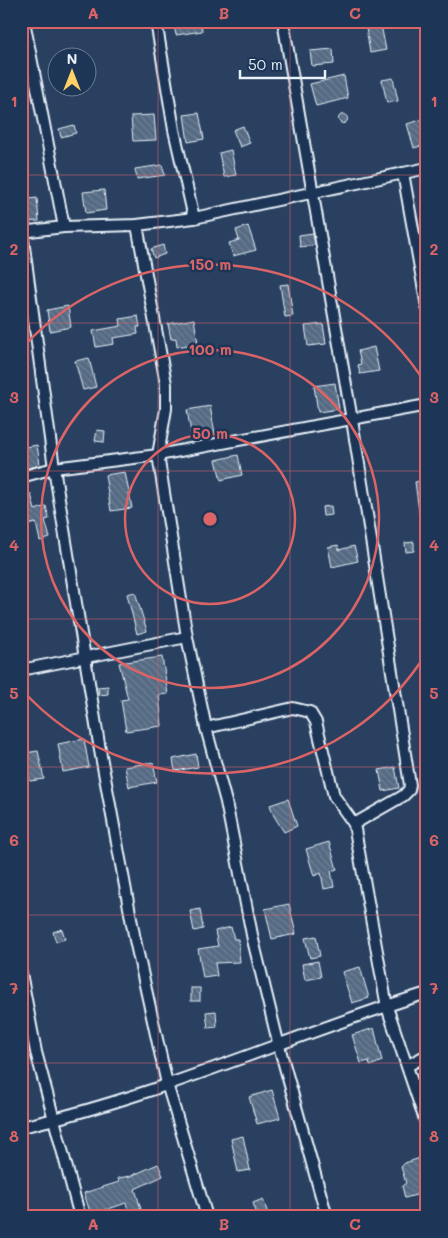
<svg xmlns="http://www.w3.org/2000/svg" width="448" height="1238" font-family="Mali,sans-serif">
<style>
.building{fill:url(#building-back-hatch);stroke:#e8f1f8}
.lines{fill:none;stroke-linecap:round;stroke-linejoin:round}
.minor-casing{stroke:#e8f1f8;stroke-width:14}
.minor{stroke:#1d3557;stroke-width:10}
.grid{fill:none;stroke:#db6466;stroke-width:1;stroke-opacity:0.55}
.ring{fill:none;stroke:#db6466;stroke-width:2.5}
.centre{fill:#db6466;stroke:#1d3557;stroke-width:2.5}
.ring-label{font-size:15px;text-anchor:middle;font-weight:bold;fill:#db6466;stroke:#1d3557;stroke-width:5;stroke-linejoin:round;paint-order:stroke}
.neatline{fill:none;stroke:#db6466;stroke-width:2}
.grid-label{font-size:16px;text-anchor:middle;font-weight:bold;fill:#db6466}
</style>
<defs>
<pattern id="building-back-hatch" width="6" height="6" patternUnits="userSpaceOnUse" patternTransform="scale(1.25)"><rect width="6" height="6" fill="#556a83"/><path d="M-1 5l2 2M0 0l6 6M5-1l2 2" fill="none" stroke="#6d8095"/></pattern>
</defs>
<rect width="100%" height="100%" fill="#294061"/>
<filter id="ink" filterUnits="userSpaceOnUse"><feTurbulence type="fractalNoise" baseFrequency=".02" numOctaves="2"/><feDisplacementMap in="SourceGraphic" scale="10" xChannelSelector="R" yChannelSelector="G"/><feConvolveMatrix kernelMatrix="1 2 1 2 8 2 1 2 1" color-interpolation-filters="sRGB"/></filter>
<g filter="url(#ink)">
<g class="building">
<path d="M173,21H201L202,31L176,35Z"/>
<path d="M381,25L386,50L370,53L366,28Z"/>
<path d="M333,49L334,64L312,66L310,51Z"/>
<path d="M344,76L348,98L316,106L310,84Z"/>
<path d="M393,78L398,101L387,103L382,80Z"/>
<path d="M199,113L204,139L188,142L184,115Z"/>
<circle cx="343" cy="119" r="4.5"/>
<path d="M154,115L156,140L133,141L131,116Z"/>
<path d="M427,118V144L414,148L407,124Z"/>
<path d="M74,125L76,133L61,137L59,129Z"/>
<path d="M243,126L250,143L240,147L233,130Z"/>
<path d="M231,150L236,175L224,177L219,153Z"/>
<path d="M162,165L165,175L137,179L135,169Z"/>
<path d="M104,190L106,210L86,213L83,192Z"/>
<path d="M37,198L39,221L21,222V200Z"/>
<path d="M248,226L256,250L233,256L229,243L239,240L236,230Z"/>
<path d="M313,233L315,245L300,247L299,235Z"/>
<path d="M163,245L165,254L154,258L151,249Z"/>
<path d="M288,284L293,316L285,317L280,285Z"/>
<path d="M68,306L71,327L50,331L47,310Z"/>
<path d="M138,316L140,327H137L138,334L113,338L114,344L96,347L93,331L121,326L120,319Z"/>
<path d="M194,319L198,343L177,347L176,338L171,339L168,324Z"/>
<path d="M323,324L326,344L308,346L305,326Z"/>
<path d="M374,347L379,371L360,374L358,365L361,364L358,351Z"/>
<path d="M89,358L96,387L83,390L75,361Z"/>
<path d="M335,383L339,409L318,412L314,386Z"/>
<path d="M210,406L215,434L192,438L187,410Z"/>
<path d="M97,430L105,431L104,442L95,441Z"/>
<path d="M37,445L40,465L21,470V448Z"/>
<path d="M238,455L242,475L221,480L216,460Z"/>
<path d="M125,472L132,508L111,511L105,475Z"/>
<path d="M427,480V525H421L415,482Z"/>
<path d="M31,494L35,510L46,506L49,519L45,520L50,538L40,541L36,523L21,526V496Z"/>
<path d="M331,506L332,515L323,516L322,507Z"/>
<path d="M414,542V551L406,552L405,543Z"/>
<path d="M338,545L339,550L354,546L358,561L332,567L328,547Z"/>
<path d="M135,592L147,631L137,634L127,594Z"/>
<path d="M162,657L168,694L159,695L162,726L126,731L121,700L128,699L119,663Z"/>
<path d="M108,686V694L99,695L98,687Z"/>
<path d="M84,739L89,767L63,772L58,744Z"/>
<path d="M38,751L44,779L30,781L25,753Z"/>
<path d="M196,754L198,767L175,771L173,759Z"/>
<path d="M153,762L157,782L129,787L125,767Z"/>
<path d="M395,767L399,788L383,791L379,770Z"/>
<path d="M288,799L297,826L284,832L274,816L270,805Z"/>
<path d="M329,842L337,869L331,871L334,887L324,889L321,873L314,876L306,849Z"/>
<path d="M289,904L296,934L272,939L265,909Z"/>
<path d="M200,909L203,929L194,931L190,911Z"/>
<path d="M231,927L234,939H238L240,962L215,963L217,976L203,978L198,949L218,946L215,931Z"/>
<path d="M62,929L65,939L56,942L53,932Z"/>
<path d="M316,936L320,956L310,958L305,938Z"/>
<path d="M318,961L321,977L305,980L302,964Z"/>
<path d="M360,967L369,998L352,1003L342,972Z"/>
<rect x="191" y="988" width="9" height="13"/>
<path d="M216,1011L217,1027L208,1028L206,1012Z"/>
<path d="M374,1028L382,1061L370,1066L369,1061L361,1063L352,1035Z"/>
<path d="M272,1090L280,1118L257,1124L249,1097Z"/>
<path d="M243,1136L250,1170L238,1172L231,1139Z"/>
<path d="M420,1158V1166H426L427,1171V1192L405,1198L402,1186L406,1183L401,1167L405,1163Z"/>
<path d="M158,1164L163,1176L135,1189L141,1209L129,1212L126,1203L91,1215L84,1193L119,1182L118,1178L131,1176Z"/>
<path d="M263,1199L269,1217H258L253,1203Z"/>
</g>
<g class="lines">
<g class="minor-casing">
<g id="minor">
<path d="M24,21L64,227"/>
<path d="M156,21L174,130L194,218"/>
<path d="M283,21L352,420L410,785L409,790L403,796L354,824"/>
<path d="M21,73L34,70"/>
<path d="M403,173L427,307"/>
<path d="M137,225L166,384V409L158,455L187,637L206,728L226,802L253,940L279,1046L327,1217"/>
<path d="M21,232L64,227L137,225L194,218L427,168"/>
<path d="M22,232L54,468L101,756L135,940L167,1084L207,1217"/>
<path d="M21,477L54,468L158,455L427,405"/>
<path d="M21,670L187,637"/>
<path d="M206,728L293,708L310,712L316,722L334,796L354,824L387,1007L427,1126"/>
<path d="M21,973L36,1052L80,1217"/>
<path d="M407,1066L427,1055"/>
<path d="M21,1127C160,1096 291,1035 427,993"/>
</g>
</g>
<use href="#minor" class="minor"/>
</g>
</g>
<path class="grid" d="M158,21V1217M290,21V1217M21,175H427M21,323H427M21,471H427M21,619H427M21,767H427M21,915H427M21,1063H427"/>
<g class="ring">
<circle cx="210" cy="519" r="85"/>
<circle cx="210" cy="519" r="169"/>
<path d="M427 652A254 254 0 0 1 23 691M23 347A254 254 0 0 1 427 386"/>
</g>
<circle cx="210" cy="519" r="8" class="centre"/>
<g class="ring-label">
<text x="210" y="270">150 m</text>
<text x="210" y="355">100 m</text>
<text x="210" y="439">50 m</text>
</g>
<rect width="448" height="1238" fill="none" stroke="#1d3557" stroke-width="55"/>
<g transform="translate(72 72)"><circle r="24" fill="#1d3557" stroke="#6e8097"/>
<path d="M0-4L9 19L0 12L-9 19Z" fill="#ffd166"/>
<text y="-8" font-size="14" font-weight="bold" text-anchor="middle" fill="#e8f1f8">N</text>
</g>
<path d="M240 70v8h85v-8" fill="none" stroke="#e8f1f8" stroke-width="2.5"/>
<text x="248" y="70" font-size="15" fill="#e8f1f8" stroke="#1d3557" stroke-width="4" paint-order="stroke">50 m</text>
<rect x="28" y="28" width="392" height="1182" class="neatline"/>
<g class="grid-label">
<text x="93" y="19">A</text>
<text x="224" y="19">B</text>
<text x="355" y="19">C</text>
<text x="14" y="107">1</text>
<text x="434" y="107">1</text>
<text x="14" y="255">2</text>
<text x="434" y="255">2</text>
<text x="14" y="403">3</text>
<text x="434" y="403">3</text>
<text x="14" y="551">4</text>
<text x="434" y="551">4</text>
<text x="14" y="699">5</text>
<text x="434" y="699">5</text>
<text x="14" y="846">6</text>
<text x="434" y="846">6</text>
<text x="14" y="994">7</text>
<text x="434" y="994">7</text>
<text x="14" y="1142">8</text>
<text x="434" y="1142">8</text>
<text x="93" y="1230">A</text>
<text x="224" y="1230">B</text>
<text x="355" y="1230">C</text>
</g>
</svg>
